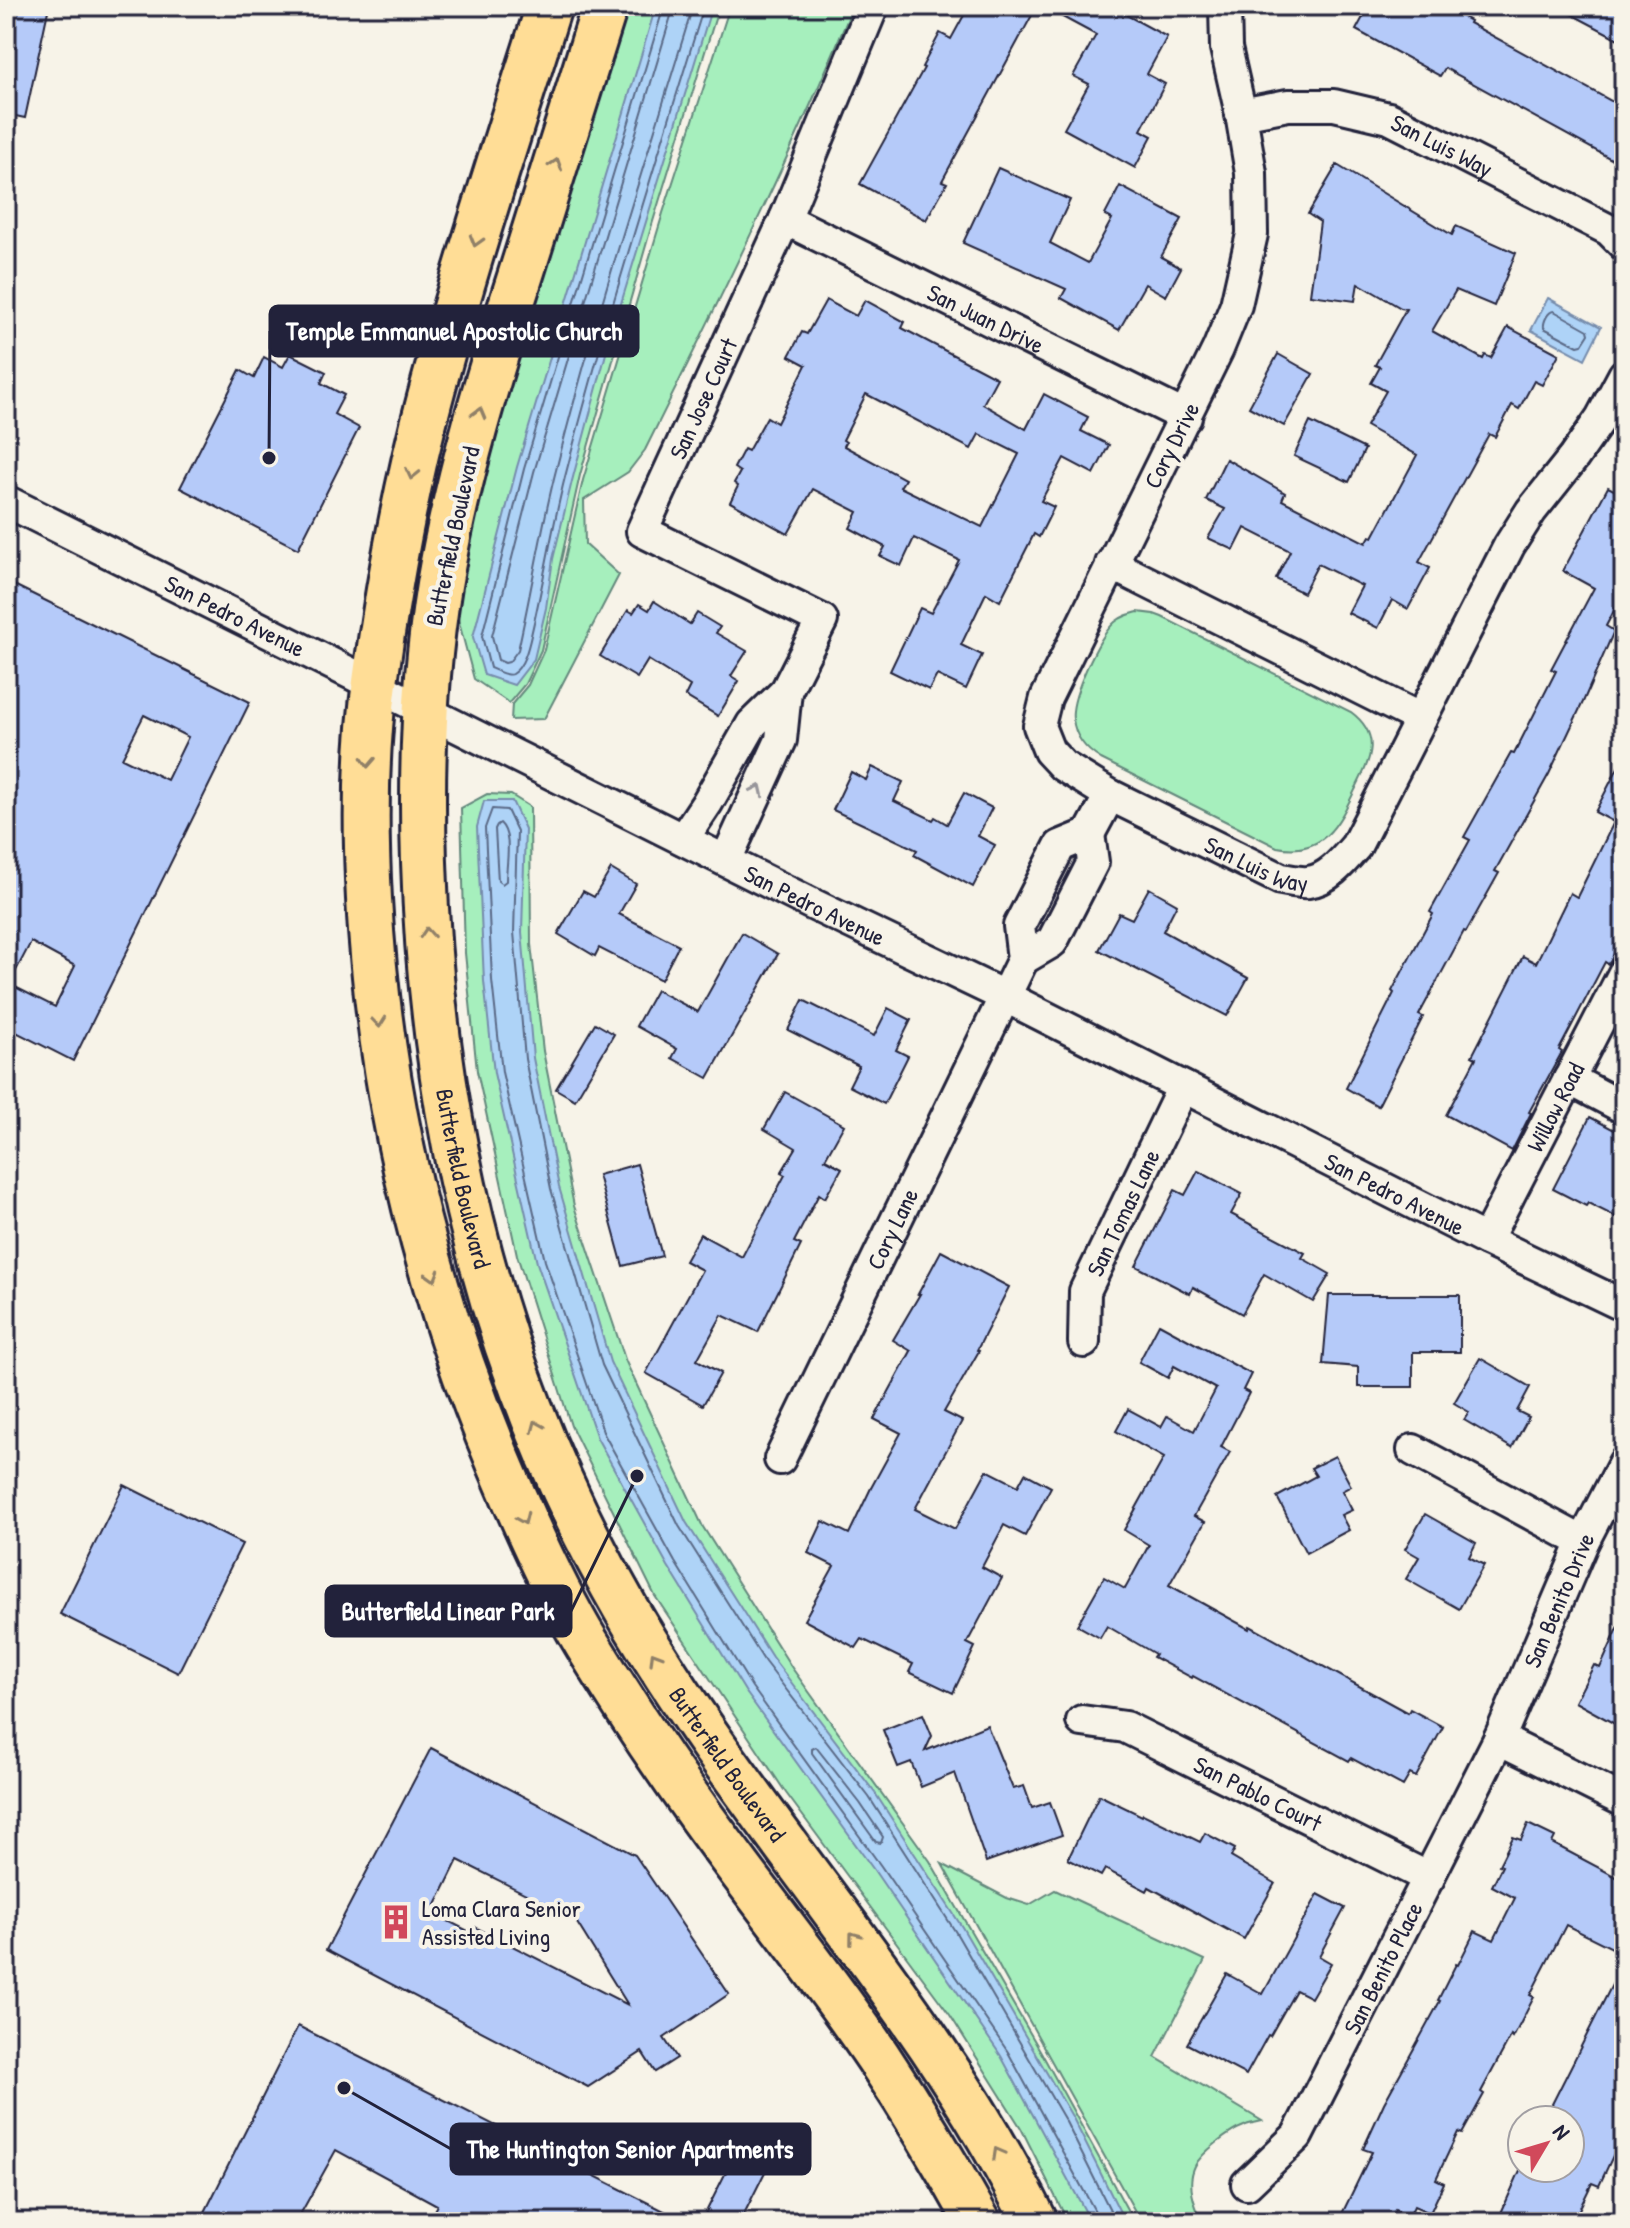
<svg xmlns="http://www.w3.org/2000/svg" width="1630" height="2228" font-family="'Patrick Hand',sans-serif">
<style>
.green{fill:#a6efbd;stroke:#64887c;stroke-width:2}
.water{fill:#aed3f7;stroke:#768cac;stroke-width:2}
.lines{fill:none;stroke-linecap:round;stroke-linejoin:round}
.shore{stroke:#5a6986;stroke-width:2}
.building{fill:#b5caf9;stroke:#22223b;stroke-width:2;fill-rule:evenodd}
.minor-casing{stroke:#22223b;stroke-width:36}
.primary-casing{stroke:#22223b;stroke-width:50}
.minor{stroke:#f7f3e8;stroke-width:30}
.primary{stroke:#ffdd96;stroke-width:44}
.oneway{stroke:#908068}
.oneway2{stroke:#97959a}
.labels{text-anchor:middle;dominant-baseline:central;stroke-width:8;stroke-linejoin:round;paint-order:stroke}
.street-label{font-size:24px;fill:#22223b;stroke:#f7f3e8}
.poi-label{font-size:24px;fill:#22223b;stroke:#f7f3e8;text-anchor:start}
.leader{fill:none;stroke:#22223b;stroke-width:3}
.callout-dot{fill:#22223b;stroke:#f7f3e8;stroke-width:3}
.callout{fill:#22223b;stroke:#22223b;stroke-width:3}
.callout-label{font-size:26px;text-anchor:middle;font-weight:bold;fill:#fff}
</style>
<rect width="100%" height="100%" fill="#f7f3e8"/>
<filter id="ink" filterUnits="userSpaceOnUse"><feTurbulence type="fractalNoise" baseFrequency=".0125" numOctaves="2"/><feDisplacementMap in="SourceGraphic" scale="16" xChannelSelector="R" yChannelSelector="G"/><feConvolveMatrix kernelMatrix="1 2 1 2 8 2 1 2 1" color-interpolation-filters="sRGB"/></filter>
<g filter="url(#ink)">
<g class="green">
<path d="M629,6H719L651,228L580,475L541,650L525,684L509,703L474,679L456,611L483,477L571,187Z"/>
<path d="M730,6H851L849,16C787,164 716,307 645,450L628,472L584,500L585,544L619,575L544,719L511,720L512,704L528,685L544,650L583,480L663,213Z"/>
<path d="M1138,612L1154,614L1162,617L1351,712C1383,736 1370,760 1355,790C1338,825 1323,856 1277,847L1101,759C1086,750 1075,737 1073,719C1070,698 1099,636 1115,622C1122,616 1130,614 1138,612Z"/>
<path d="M487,794L511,795L530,807L531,944L543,1051L574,1206L626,1362L703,1527L792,1668L930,1861L1041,2052L1134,2222H1068L1021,2128L950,2015L786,1793L655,1596L571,1426L517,1255L477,1071L465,953L461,808Z"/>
<path d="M942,1864L1007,1898L1029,1905L1055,1890L1205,1960L1155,2057L1262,2121C1256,2123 1249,2123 1244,2126C1230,2131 1201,2153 1195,2166C1186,2184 1195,2206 1202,2222H1141Z"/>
</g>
<g class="water">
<path d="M656,6H712L608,346L572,481L553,559L546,608L534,659L514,685L484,675L473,637L517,467Z"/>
<path d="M1548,298L1601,327L1585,359L1531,330Z"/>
<path d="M484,801H512L525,829L522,932L533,1058L559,1187L610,1362L686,1522L772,1657L875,1793L962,1927L1073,2118L1125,2222H1091L1001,2056L874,1870L745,1691L668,1566L597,1438L537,1263L494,1073L484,981L477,827Z"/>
</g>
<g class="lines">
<g class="shore">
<path d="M664,6L524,469L482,636L490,668C495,670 507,677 512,674C525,666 529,644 532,631C544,580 552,528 565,477C606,318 656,162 704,6"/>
<path d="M674,6L534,472L492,636L498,660L505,663L509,662L518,650C531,593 540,535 554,478C594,319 645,163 693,6"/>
<path d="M1554,311L1588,330L1589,334L1582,345L1578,346L1544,328C1543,322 1548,311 1554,311Z"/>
<path d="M500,823C513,835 506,863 506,881L502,884L498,881L495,829L497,825Z"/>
<path d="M816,1747L860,1803L883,1837L881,1843L876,1842L812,1753V1749Z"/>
<path d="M1098,2222L1097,2215L1008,2052L881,1866L752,1687L675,1562L604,1434L545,1261L502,1072L492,980L485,828L492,809L507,810L517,831L514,932L525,1059L551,1189L602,1365L679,1526L765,1662L869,1797L955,1931L1066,2122L1116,2222"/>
</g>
</g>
<g class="building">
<path d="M6,6H49L25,118L6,114Z"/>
<path d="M969,6H1037L942,181L947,183L926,220L860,184L924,68L922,67L940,33L951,39Z"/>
<path d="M1042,6H1110L1167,37L1147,74L1165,84L1141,130L1152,136L1135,168L1064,129L1089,84L1073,76L1096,35Z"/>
<path d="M1369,6H1443L1470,21L1469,23L1624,108V166L1445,68L1440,76L1356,30Z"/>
<path d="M1556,6H1624V42Z"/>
<path d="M1337,165L1452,235L1456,226L1516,253L1494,306L1456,290L1432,331L1483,359L1485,355L1491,358L1508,327L1559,354L1542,385L1534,381L1519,409L1512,405L1495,437L1489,434L1419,562L1430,568L1408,609L1392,600L1378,628L1348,613L1362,586L1318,564L1303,593L1276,579L1290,551L1245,528L1234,550L1208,538L1225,509L1206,500L1226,459L1285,493L1282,500L1366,543L1370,536L1373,537L1417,455L1366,426L1386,391L1371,383L1380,367L1375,365L1406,309L1401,308L1358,283L1355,301L1310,295L1320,222L1308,214Z"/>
<path d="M998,168L1070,200L1050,243L1088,263L1112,219L1105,215L1120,186L1182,219L1161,257L1181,268L1166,296L1145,284L1119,330L1061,298L1066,289L963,243Z"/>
<path d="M826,300L856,316L865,300L905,322L902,328L997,378L983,404L1026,429L1044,394L1088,417L1081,431L1109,445L1094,474L1064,458L1041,501L1054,507L1039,537L1034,534L1000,601L986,593L961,645L982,655L966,689L937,675L929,690L890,671L920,608L931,613L959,560L914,538L901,566L880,556L885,547L850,528L858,512L813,489L788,534L730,502L738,486L734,483L740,472L734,468L744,449L748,451L767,417L777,423L806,365L789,356L802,332L807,334ZM866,394L971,449L979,434L1019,454L982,527L900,487L905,479L844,446L846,442L843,440Z"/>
<path d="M290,354L326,372L321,383L344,395L334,414L359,428L298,549L180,488L240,370L254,378L264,357L283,367Z"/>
<path d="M1278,354L1313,374L1284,426L1249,407Z"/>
<path d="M1310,422L1365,449L1349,482L1294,456Z"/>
<path d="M1608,487L1624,495V592L1606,626L1614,631L1583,702L1549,774L1495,871L1499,873L1466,932L1464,931L1419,1015L1423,1017L1378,1106L1346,1088L1394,993L1392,991L1433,914L1430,912L1470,840L1464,837L1511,753L1514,754L1556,671L1551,669L1594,588L1563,571Z"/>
<path d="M6,581L250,702L73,1061L6,1027ZM144,715L188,737L167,780L122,758ZM31,942L75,966L55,1007L9,984Z"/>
<path d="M654,601L690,624L697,613L720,627L716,633L747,651L731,676L739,681L718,716L685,696L690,686L648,660L637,678L600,656L628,610L633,613L639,604L649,610Z"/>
<path d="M1624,756V934L1610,962L1608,964L1605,962L1559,1050L1562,1052L1529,1112L1531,1113L1512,1151L1446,1115L1476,1058L1472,1056L1523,956L1536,963L1570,893L1577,897L1614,822L1595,812Z"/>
<path d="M872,767L903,782L894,801L933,820L935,817L947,824L964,793L992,808L978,836L995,845L973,887L914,855L917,850L833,810L851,772L866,780Z"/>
<path d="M611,869L636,884L619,914L679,945L661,980L599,948L595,956L558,934L583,891L594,897Z"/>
<path d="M1149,888L1177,904L1163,931L1248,978L1227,1016L1099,950L1119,913L1132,919Z"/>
<path d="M742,933L778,954L708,1078L672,1058L677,1049L636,1026L656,990L698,1012Z"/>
<path d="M803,1000L874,1036L888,1008L911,1020L896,1050L908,1056L884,1104L849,1086L859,1066L788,1030Z"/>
<path d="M595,1023L614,1034L575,1100L556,1089Z"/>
<path d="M785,1092L844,1125L825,1159L842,1168L825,1198L819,1194L794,1242L801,1245L758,1332L722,1315L697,1360L721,1373L703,1405L646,1373L702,1270L685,1261L700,1234L742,1257L785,1175L781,1173L796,1148L764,1129Z"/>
<path d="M1590,1117L1624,1135V1221L1588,1203L1586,1206L1553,1189Z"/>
<path d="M637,1164L662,1256L623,1266L598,1175Z"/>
<path d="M1198,1171L1242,1194L1231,1214L1305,1253L1302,1258L1330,1274L1313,1302L1264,1274L1242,1314L1193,1287L1190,1294L1136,1266L1175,1190L1185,1195Z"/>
<path d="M941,1251L1009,1287L977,1350L979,1351L944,1412L962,1421L915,1509L955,1529L987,1470L1018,1486L1025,1473L1051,1487L1025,1536L1004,1525L982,1567L1002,1578L967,1643L975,1647L953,1693L909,1672L913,1664L862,1639L856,1648L804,1620L834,1566L808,1553L823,1521L849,1534L871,1488L901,1433L874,1419L911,1351L893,1340L920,1294H918Z"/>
<path d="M1329,1295H1460V1352H1413V1387H1358V1367L1323,1364Z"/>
<path d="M1159,1324L1251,1374L1243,1390L1249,1393L1221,1447L1230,1452L1194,1516L1205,1522L1169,1585L1249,1629L1250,1626L1408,1713L1410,1709L1443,1727L1416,1777L1410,1774L1403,1786L1351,1758L1349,1761L1193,1676L1192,1678L1153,1657L1155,1654L1107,1626L1100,1638L1077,1625L1104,1577L1125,1589L1149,1545L1124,1530L1164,1458L1116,1431L1128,1409L1161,1427L1167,1416L1194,1431L1216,1389L1174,1366L1168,1378L1139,1362Z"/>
<path d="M1480,1358L1530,1387L1517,1411L1529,1417L1512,1448L1464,1420L1469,1412L1454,1403Z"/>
<path d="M1335,1456L1351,1486L1342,1491L1352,1510L1341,1515L1349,1530L1306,1553L1277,1497L1316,1476L1311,1468Z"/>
<path d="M124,1485L242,1544L178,1673L60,1614Z"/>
<path d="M1425,1514L1476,1543L1469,1557L1484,1565L1459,1609L1406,1579L1419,1557L1405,1549Z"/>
<path d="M1624,1615V1729L1575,1702L1594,1665L1600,1668Z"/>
<path d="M923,1714L932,1736L925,1751L987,1725L1013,1789L1024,1786L1032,1808L1050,1802L1062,1835L986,1862L955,1773L921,1787L911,1762L898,1767L883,1730Z"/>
<path d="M431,1748L635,1855L729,1994L664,2038L677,2058L655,2072L642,2052L588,2087L326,1950ZM458,1860L574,1918L628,2005L475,1927L472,1933L432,1913Z"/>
<path d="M1099,1795L1142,1816L1143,1814L1200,1842L1205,1833L1235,1849L1231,1857L1275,1883L1244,1939L1149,1887L1147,1891L1105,1869L1101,1876L1068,1859Z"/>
<path d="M1528,1824L1555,1837L1552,1843L1624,1881V1954L1566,1925L1530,1995L1534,1997L1513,2038L1511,2036L1481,2092L1484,2094L1462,2134L1458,2132L1436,2179L1444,2183L1430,2213L1414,2206L1409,2217L1395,2210L1388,2222H1338L1372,2152L1363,2149L1384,2103L1440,2001L1438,2000L1456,1964L1458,1965L1475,1931L1494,1940L1515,1898L1492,1886L1502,1866L1499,1865L1513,1837L1521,1840Z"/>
<path d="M1318,1894L1345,1908L1319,1956L1331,1963L1311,1998L1296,1990L1270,2036L1268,2035L1246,2075L1187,2044L1227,1974L1263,1994Z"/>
<path d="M1624,1961V2132L1599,2186L1592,2183L1573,2222H1497L1521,2168H1570V2120H1544Z"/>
<path d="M298,2026L686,2222H428L437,2205L336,2150L296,2222H200Z"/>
<path d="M735,2154L766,2170L740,2222H701Z"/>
</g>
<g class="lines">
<g class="minor-casing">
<g id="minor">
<path id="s1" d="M1225,6L1226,48L1241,114L1251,173L1252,234L1236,305L1218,349L1046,698L1039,726L1049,751L1063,766L1110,795L1281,879C1289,880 1300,883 1308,882C1328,880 1344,860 1356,846L1509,546L1531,511L1574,457L1601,418L1624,375"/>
<path id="s2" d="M1241,114L1288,105H1334L1389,118L1609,230L1624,245"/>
<path id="s3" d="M785,219L1186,417"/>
<path id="s4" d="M6,501L814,905L1004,996L1486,1240L1624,1306"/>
<path d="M1111,564L1421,719"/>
<path id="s5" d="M683,839L707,803L752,724L786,691L822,620L642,531L785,219L873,6"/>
<path d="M726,860L781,740L786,691"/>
<path d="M1023,959L1052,942L1093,862L1089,834"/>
<path d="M1569,1079L1624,1108"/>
<path id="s6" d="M1486,1240L1624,973"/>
<path id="s7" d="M1084,1342L1085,1291L1183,1087"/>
<path d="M1413,1450L1583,1542"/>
<path id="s8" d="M780,1459L1023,959L1019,926L1060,846L1089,834L1110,795"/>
<path id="s9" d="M1082,1721L1125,1727L1429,1878"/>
<path d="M1499,1739L1624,1801"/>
<path id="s10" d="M1247,2184L1297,2136L1499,1739L1583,1542L1624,1463"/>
</g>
</g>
<g class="primary-casing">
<g id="primary">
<path d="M549,6C508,136 465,266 430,398C405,491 388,587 375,682C365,754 365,826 369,899C380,1104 430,1305 512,1493C534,1544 558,1596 587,1644C622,1702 660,1759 700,1815C758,1896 822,1974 878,2057C914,2111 947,2166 978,2222"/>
<path id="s11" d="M605,6C578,94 550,182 522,271C489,374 457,478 439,585C424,677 421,770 424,862C432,1126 494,1381 627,1611C750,1823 926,2001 1035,2222"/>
</g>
</g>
<use href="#minor" class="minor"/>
<use href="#primary" class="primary"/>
</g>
<defs><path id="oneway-chevron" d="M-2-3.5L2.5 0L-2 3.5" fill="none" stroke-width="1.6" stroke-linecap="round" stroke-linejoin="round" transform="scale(2)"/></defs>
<g class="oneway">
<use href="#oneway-chevron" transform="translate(556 164) rotate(-72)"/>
<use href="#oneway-chevron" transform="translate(476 241) rotate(106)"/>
<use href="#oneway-chevron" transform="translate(479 413) rotate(-75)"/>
<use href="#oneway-chevron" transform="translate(412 474) rotate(103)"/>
<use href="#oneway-chevron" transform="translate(368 762) rotate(93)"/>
<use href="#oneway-chevron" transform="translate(427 933) rotate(-94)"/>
<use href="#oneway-chevron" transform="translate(379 1022) rotate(84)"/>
<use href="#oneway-chevron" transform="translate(433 1276) rotate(74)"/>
<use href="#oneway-chevron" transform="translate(537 1426) rotate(-113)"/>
<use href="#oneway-chevron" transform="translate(523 1519) rotate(66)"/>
<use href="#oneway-chevron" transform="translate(655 1657) rotate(-121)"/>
<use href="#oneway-chevron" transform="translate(854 1937) rotate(-127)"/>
<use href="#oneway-chevron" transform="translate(998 2153) rotate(-119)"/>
</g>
<use class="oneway2" href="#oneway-chevron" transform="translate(758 790) rotate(-65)"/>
</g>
<defs>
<g id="building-bare" transform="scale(2.76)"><path d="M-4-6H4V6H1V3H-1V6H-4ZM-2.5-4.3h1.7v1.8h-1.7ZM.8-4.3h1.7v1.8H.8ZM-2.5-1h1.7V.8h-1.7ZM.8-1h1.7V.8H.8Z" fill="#d1495b" stroke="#f7f3e8" stroke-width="2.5" paint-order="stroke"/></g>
</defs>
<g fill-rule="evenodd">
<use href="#building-bare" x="396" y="1922"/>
</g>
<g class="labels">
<g class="street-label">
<text stroke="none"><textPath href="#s2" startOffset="210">San Luis Way</textPath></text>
<text stroke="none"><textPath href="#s3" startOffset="224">San Juan Drive</textPath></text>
<text stroke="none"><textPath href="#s5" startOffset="608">San Jose Court</textPath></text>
<text transform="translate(1171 445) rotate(-63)">Cory Drive</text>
<text transform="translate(452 536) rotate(-78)">Butterfield Boulevard</text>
<text stroke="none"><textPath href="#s4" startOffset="256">San Pedro Avenue</textPath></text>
<text stroke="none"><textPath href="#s1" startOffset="1034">San Luis Way</textPath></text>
<text stroke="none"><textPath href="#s4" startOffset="904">San Pedro Avenue</textPath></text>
<text stroke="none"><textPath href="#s6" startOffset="150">Willow Road</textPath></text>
<text stroke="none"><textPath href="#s11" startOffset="1200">Butterfield Boulevard</textPath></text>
<text stroke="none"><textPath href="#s4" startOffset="1552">San Pedro Avenue</textPath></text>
<text stroke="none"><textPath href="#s7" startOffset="138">San Tomas Lane</textPath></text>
<text stroke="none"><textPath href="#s8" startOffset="256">Cory Lane</textPath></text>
<text stroke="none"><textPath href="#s10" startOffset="666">San Benito Drive</textPath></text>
<text stroke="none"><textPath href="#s11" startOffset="1848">Butterfield Boulevard</textPath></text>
<text stroke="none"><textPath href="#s9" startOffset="192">San Pablo Court</textPath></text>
<text stroke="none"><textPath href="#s10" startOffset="258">San Benito Place</textPath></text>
</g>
<g class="poi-label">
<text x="422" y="1908">Loma Clara Senior<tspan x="422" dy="28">Assisted Living</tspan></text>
</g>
</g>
<path class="leader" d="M269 458L270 331M637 1476L571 1611M344 2088L451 2149"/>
<g class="callout-dot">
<circle cx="269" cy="458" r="8"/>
<circle cx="637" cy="1476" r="8"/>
<circle cx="344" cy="2088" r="8"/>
</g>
<g class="callout">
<rect x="270" y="306" width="368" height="50" rx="8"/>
<rect x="326" y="1586" width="245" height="50" rx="8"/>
<rect x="451" y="2124" width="359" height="50" rx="8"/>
</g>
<g class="callout-label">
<text x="454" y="340">Temple Emmanuel Apostolic Church</text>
<text x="448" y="1620">Butterfield Linear Park</text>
<text x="630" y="2158">The Huntington Senior Apartments</text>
</g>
<rect width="1630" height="2228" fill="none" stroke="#f7f3e8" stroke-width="32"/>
<rect x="16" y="16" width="1598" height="2196" fill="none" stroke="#22223b" stroke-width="3" filter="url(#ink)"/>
<g transform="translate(1546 2144) rotate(52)"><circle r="38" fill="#f7f3e8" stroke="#a29fa3" stroke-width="2"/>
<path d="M0-6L14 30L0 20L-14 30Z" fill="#d1495b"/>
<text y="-12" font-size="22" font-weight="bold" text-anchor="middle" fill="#22223b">N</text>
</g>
</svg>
